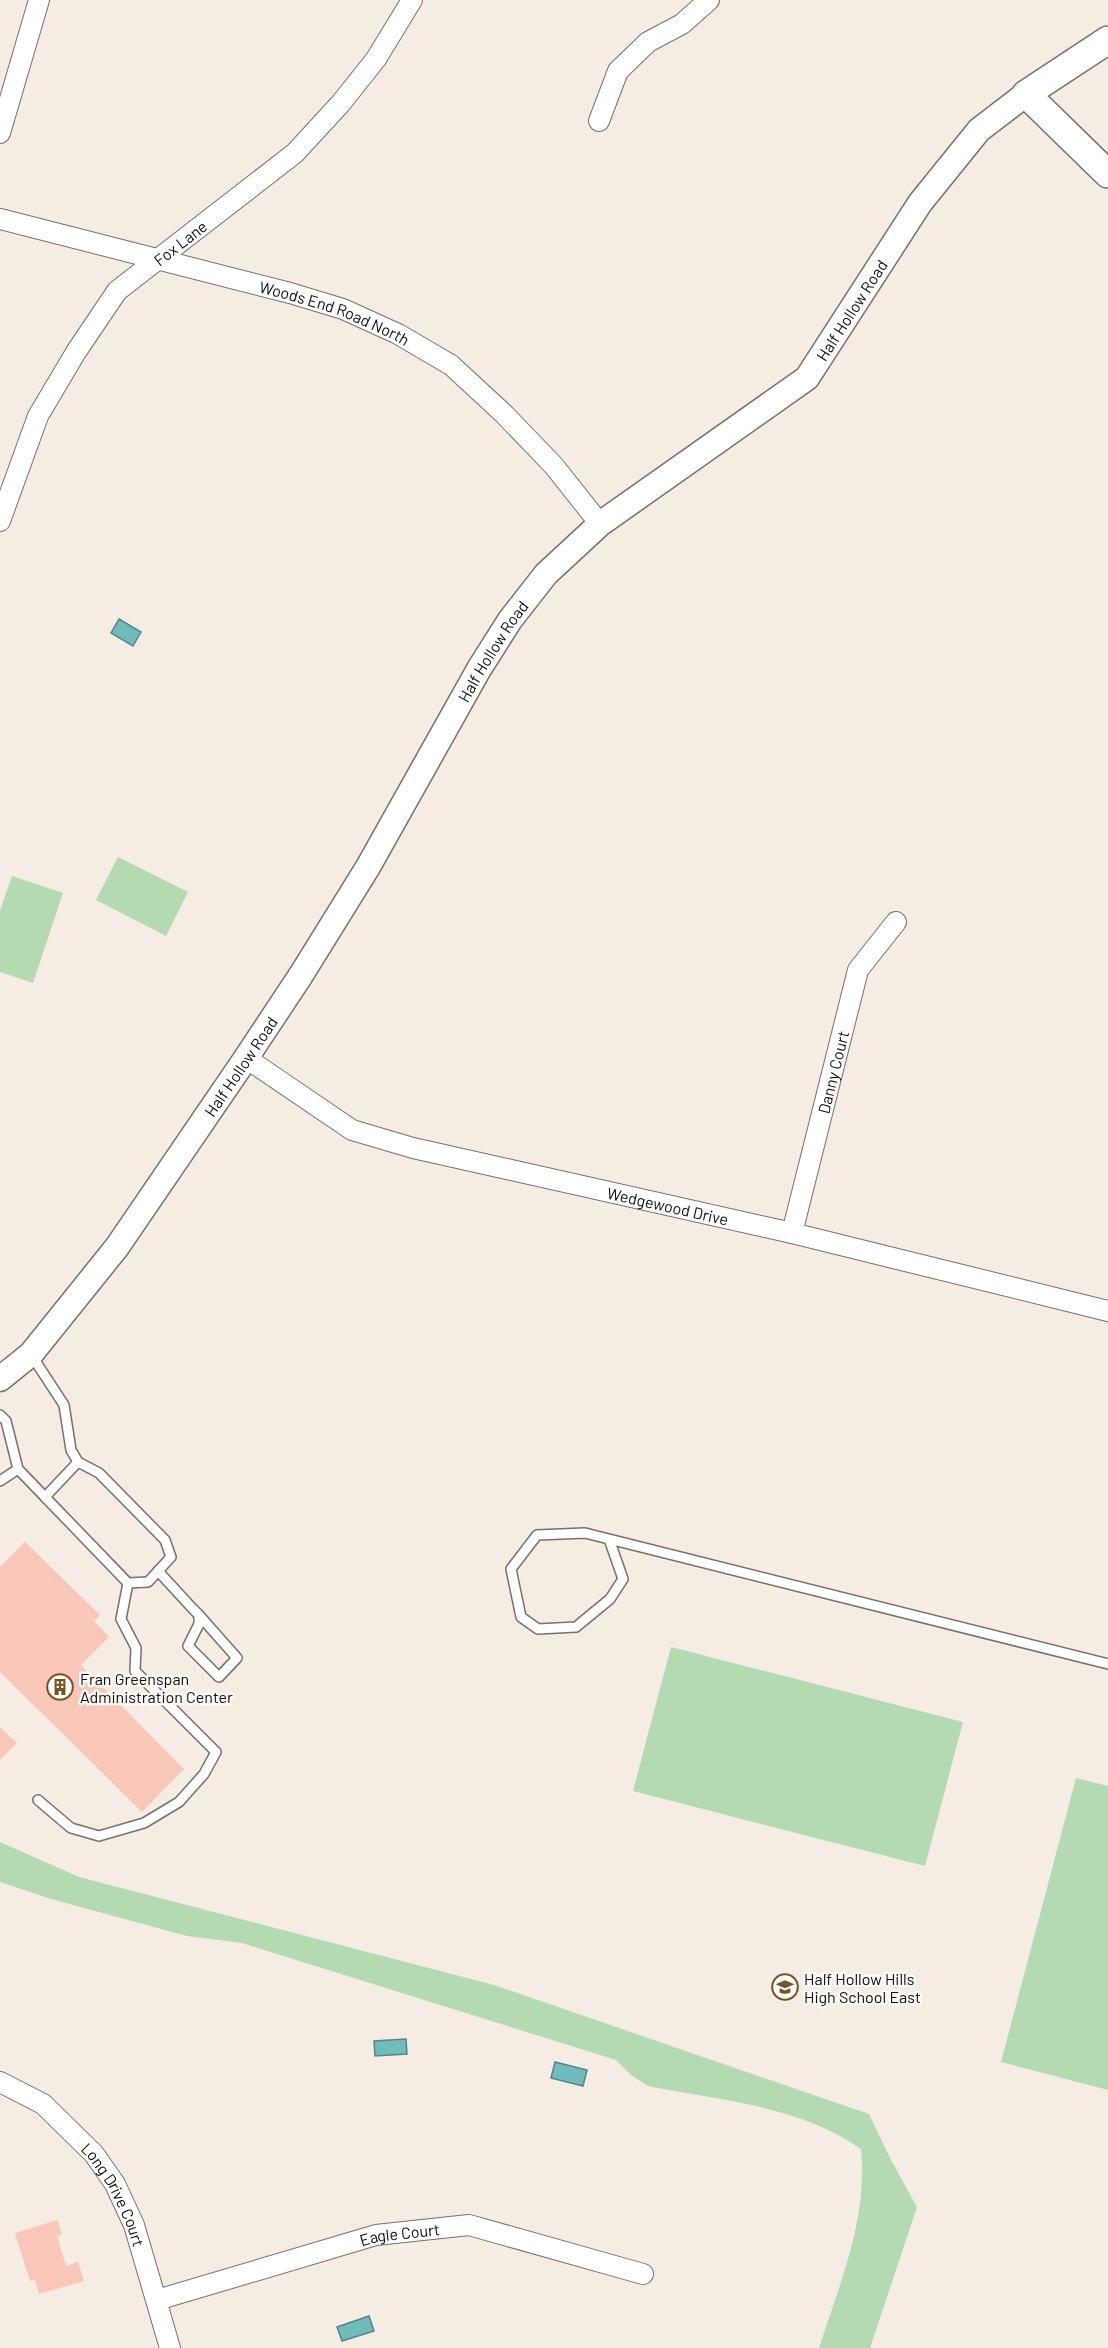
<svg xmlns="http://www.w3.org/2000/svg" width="1108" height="2348" font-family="Barlow,sans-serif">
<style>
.green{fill:#b4dab2}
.water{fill:#70bbbc;stroke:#538787;stroke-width:1.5}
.building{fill:#f8c7b8}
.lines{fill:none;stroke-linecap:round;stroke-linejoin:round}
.service-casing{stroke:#78706a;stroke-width:12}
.minor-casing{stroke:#78706a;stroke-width:22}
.tertiary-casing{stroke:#78706a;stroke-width:27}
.secondary-casing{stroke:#78706a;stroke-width:30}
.service{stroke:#fff;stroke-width:9}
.minor{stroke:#fff;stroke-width:20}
.tertiary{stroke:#fff;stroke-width:24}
.secondary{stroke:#fff;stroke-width:27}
.labels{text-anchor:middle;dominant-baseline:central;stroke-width:5;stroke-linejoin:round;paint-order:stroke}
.street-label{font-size:16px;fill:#100d0b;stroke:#fefaf7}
.poi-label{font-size:16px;fill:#100d0b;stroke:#fefaf7;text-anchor:start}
</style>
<rect width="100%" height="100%" fill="#f5ece4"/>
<g class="green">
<path d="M118,857L188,892L166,936L96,900Z"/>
<path d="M12,876L63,893L33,983L0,972V911Z"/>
<path d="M671,1647L963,1722L925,1866L633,1791Z"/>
<path d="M1076,1778L1108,1786V2090L1001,2062Z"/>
<path d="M0,1842L79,1877L494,1985L869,2114L891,2160L917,2207L870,2348H819C840,2283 868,2218 861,2149C801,2106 719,2100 648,2086L631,2075L616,2060L242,1943L187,1936L51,1899L0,1882Z"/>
</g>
<g class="water">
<path d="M119,619L141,632L133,646L111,633Z"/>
<path d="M406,2039L407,2054L375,2056L374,2041Z"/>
<path d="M555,2062L587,2070L583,2086L551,2078Z"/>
<path d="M369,2316L374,2331L342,2341L337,2327Z"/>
</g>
<g class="building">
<path d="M25,1542L100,1615L94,1621L109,1637L81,1665L184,1769L142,1812L0,1672V1567Z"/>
<path d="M0,1727L17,1743L0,1760Z"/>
<path d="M57,2220L62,2235L57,2236L66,2266L78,2262L84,2281L39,2294L35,2280L30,2281L15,2233Z"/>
</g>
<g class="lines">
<g class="service-casing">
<g id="service">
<path d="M0,1415L6,1421L18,1469L45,1497L78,1462L71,1450L64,1405L32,1356"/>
<path d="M0,1481L18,1469"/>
<path d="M45,1497L128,1583L148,1582L171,1557L165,1540L99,1473L78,1462"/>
<path d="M609,1539L623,1579L610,1599L576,1627L538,1629L521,1617L511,1569L537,1535L585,1533L1108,1664"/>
<path d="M158,1571L193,1609L199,1615L237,1658L219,1677L188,1646L199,1624V1615"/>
<path d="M38,1800L71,1828L99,1836L144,1823L179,1802L204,1774L216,1752L135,1671L136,1648L121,1619L128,1583"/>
</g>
</g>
<g class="minor-casing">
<g id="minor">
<path d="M599,121L618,71L648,42L682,24L709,0"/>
<path d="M0,133L39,0"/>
<path id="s1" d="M0,219L290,293L343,309L398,334L451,365L504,414L554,466L600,524"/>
<path id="s2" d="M0,521L38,416L76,352L117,291L295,153L341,103L376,59L412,0"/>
<path id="s3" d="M246,1058L352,1130L413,1148L792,1233L1108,1311"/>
<path id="s4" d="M792,1233L858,970L896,922"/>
<path id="s5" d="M0,2082L43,2104L94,2154L115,2184L134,2225L170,2348"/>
<path id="s6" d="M157,2300L376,2235L469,2225L643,2274"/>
</g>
</g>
<g class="tertiary-casing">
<g id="tertiary">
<path id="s7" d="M0,1379L31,1354L117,1247L246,1058L301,975L368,867L479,669L510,620L546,574L600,524L807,378L920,203L979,130L1026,94"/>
</g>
</g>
<g class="secondary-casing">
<path id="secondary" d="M1108,40L1026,94L1108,174"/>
</g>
<use href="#service" class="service"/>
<use href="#minor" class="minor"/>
<use href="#tertiary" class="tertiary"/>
<use href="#secondary" class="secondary"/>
</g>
<defs>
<g id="building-ring" transform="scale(1.35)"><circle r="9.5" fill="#fefaf7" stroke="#725429" stroke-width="1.5"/><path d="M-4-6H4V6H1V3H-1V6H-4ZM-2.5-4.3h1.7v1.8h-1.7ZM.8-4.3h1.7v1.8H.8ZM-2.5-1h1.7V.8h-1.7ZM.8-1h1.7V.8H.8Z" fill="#725429"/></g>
<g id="school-ring" transform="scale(1.35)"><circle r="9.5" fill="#fefaf7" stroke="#725429" stroke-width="1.5"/><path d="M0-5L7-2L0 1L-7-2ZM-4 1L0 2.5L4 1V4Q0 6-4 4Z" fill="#725429"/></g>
</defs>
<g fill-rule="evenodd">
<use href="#building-ring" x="60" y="1687"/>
<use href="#school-ring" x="785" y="1987"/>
</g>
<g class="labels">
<g class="street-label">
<text stroke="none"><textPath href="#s2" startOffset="339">Fox Lane</textPath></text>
<text stroke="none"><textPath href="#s7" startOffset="1384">Half Hollow Road</textPath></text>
<text stroke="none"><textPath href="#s1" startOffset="348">Woods End Road North</textPath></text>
<text stroke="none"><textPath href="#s7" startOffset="882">Half Hollow Road</textPath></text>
<text stroke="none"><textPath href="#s7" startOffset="396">Half Hollow Road</textPath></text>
<text stroke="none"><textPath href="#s4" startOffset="166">Danny Court</textPath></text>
<text stroke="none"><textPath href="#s3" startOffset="453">Wedgewood Drive</textPath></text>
<text stroke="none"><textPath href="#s5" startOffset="165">Long Drive Court</textPath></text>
<text stroke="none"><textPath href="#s6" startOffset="252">Eagle Court</textPath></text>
</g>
<g class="poi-label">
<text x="80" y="1678">Fran Greenspan<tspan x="80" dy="18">Administration Center</tspan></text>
<text x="804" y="1978">Half Hollow Hills<tspan x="804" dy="18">High School East</tspan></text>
</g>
</g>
</svg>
